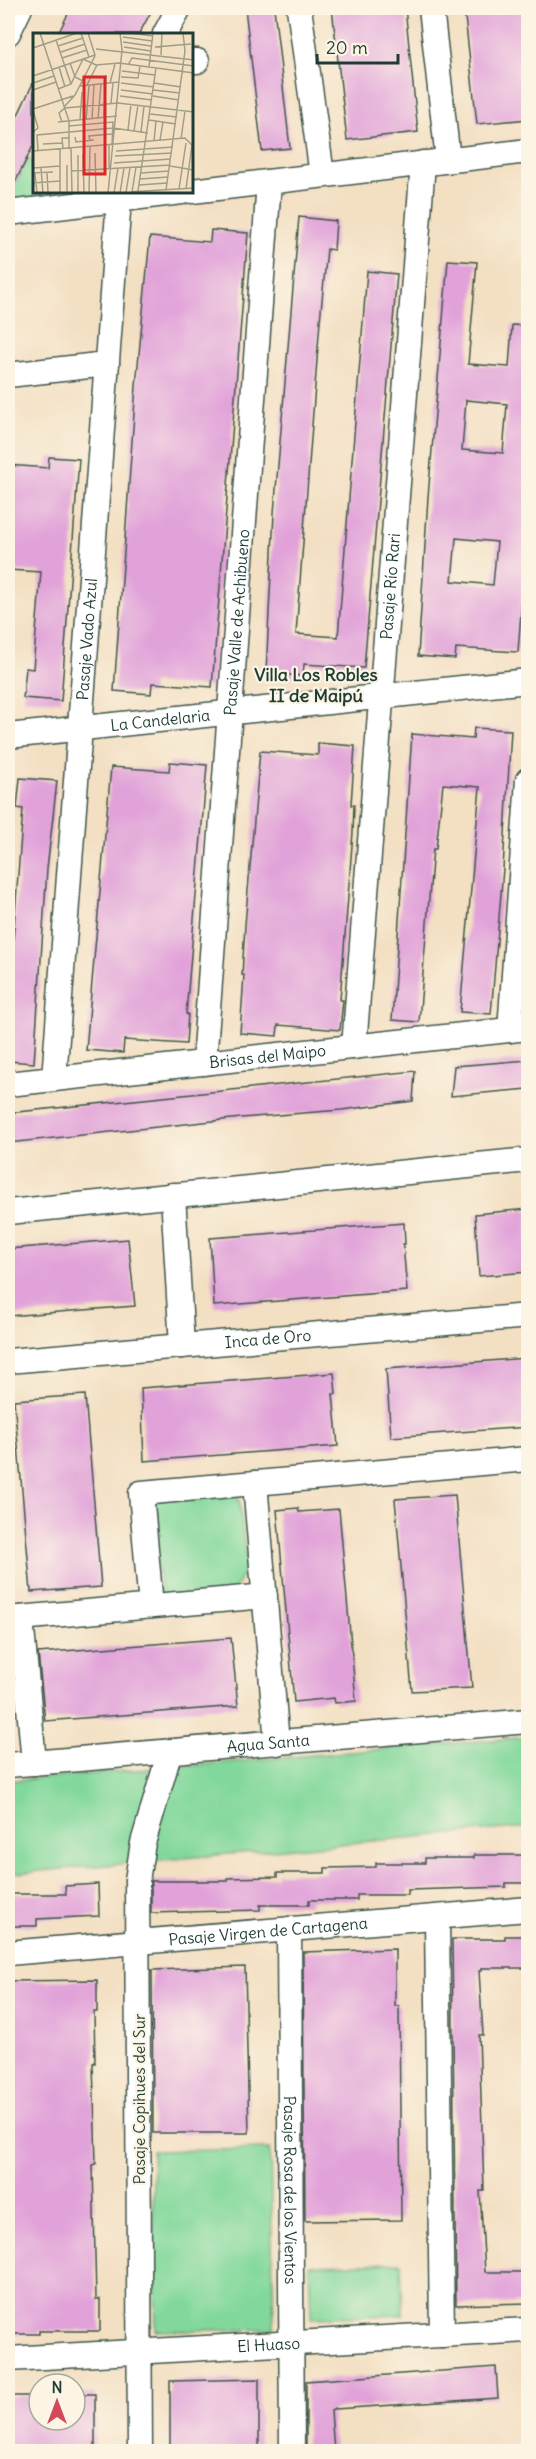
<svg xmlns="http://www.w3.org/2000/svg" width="536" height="2459" font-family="Delius,sans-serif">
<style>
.green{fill:#82d89c;stroke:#508a68;stroke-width:1.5}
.building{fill:#e1a2d9;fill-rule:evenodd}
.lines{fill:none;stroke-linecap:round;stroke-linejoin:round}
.street-casing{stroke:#3f5549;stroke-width:27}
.street{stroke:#fff;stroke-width:24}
.labels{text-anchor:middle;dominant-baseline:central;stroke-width:4.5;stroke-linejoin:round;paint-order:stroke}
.street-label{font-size:16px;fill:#1f3d34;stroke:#fcf5e5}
.neighbourhood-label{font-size:18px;font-weight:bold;fill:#1f3d34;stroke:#fcf5e5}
.inset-road{fill:none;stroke:#9e9e89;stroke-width:1.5}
.view{fill:#d62828;fill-opacity:0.15;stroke:#d62828;stroke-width:3}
.inset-edge{fill:none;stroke:#1f3d34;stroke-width:3}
</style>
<rect width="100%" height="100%" fill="#fcf5e5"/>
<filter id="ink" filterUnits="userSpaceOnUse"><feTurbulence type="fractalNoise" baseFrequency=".0167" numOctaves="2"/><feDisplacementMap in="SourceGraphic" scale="12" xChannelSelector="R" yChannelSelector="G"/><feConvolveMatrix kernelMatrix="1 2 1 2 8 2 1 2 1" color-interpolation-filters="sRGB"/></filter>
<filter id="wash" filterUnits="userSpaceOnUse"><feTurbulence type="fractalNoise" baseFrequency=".008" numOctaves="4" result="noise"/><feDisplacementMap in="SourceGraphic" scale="24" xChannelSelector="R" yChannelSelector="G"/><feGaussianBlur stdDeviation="1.35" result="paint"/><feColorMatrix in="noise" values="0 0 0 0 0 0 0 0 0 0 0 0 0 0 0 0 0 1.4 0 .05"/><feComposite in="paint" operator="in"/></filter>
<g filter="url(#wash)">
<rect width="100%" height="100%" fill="#f3dfc2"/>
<g class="green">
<path d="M28,158L34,161V192H70L69,195L8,200V177L17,181Z"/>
<path d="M238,1491L247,1567L232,1593L161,1599L151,1499Z"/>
<path d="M528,1737V1827L8,1874V1781Z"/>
<path d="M270,2149L274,2329L156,2331L152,2151Z"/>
<path d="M401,2263L403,2315L311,2318L309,2265Z"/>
</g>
<g id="blocks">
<g class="building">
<path d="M71,8H153L139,34H58Z"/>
<path d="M245,8H274L290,148L262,151Z"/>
<path d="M332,8H405L418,132L347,140Z"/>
<path d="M464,8H528V119L477,124Z"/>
<path d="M34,81V144L8,197V136Z"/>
<path d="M299,217L336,221L334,250L327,249L320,321L296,634L338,637L367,271L397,274L364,668L304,664L303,676L266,673L274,513Z"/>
<path d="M211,230L248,233L212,687L152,683L151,694L114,691L136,386L150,237L210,242Z"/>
<path d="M448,260L477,262L468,364L509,367L512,325L528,326V519L518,652L456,648L455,659L418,656L428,497ZM466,400L507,404L503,453L462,450ZM456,538L497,542L493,585L452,581Z"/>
<path d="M49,457L79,459L61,701L23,698L26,668L33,669L41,572L8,570V465L48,468Z"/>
<path d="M474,728L511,730L503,869L491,1014L460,1012L480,787L443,784L436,849H433L419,1022L392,1020L412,734L473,739Z"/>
<path d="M318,743L355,746L351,805H354L353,832L340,1000H343L340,1030L278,1025L277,1036L240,1033L244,975H242L245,925L260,751L318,755Z"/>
<path d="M170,762L207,765L186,1014H188L186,1044L124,1040L123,1053L86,1050L111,767L169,771Z"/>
<path d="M20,778L57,781L47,869L34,1063L8,1061V1006L23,809L17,808Z"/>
<path d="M528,1060V1089L451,1096L454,1066Z"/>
<path d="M415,1071L413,1101L341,1110L241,1118L8,1143V1113Z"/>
<path d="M528,1209V1272L479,1276L475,1214Z"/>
<path d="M404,1223L405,1244H403L407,1291L214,1306L210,1238Z"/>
<path d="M128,1239L135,1306L8,1316V1249Z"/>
<path d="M528,1358V1427L391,1437L386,1369Z"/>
<path d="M334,1373L336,1394H333L338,1446L144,1461L141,1388Z"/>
<path d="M85,1395L101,1587L31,1592L14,1400Z"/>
<path d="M455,1495L472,1688L412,1691L395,1499Z"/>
<path d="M298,1508L299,1512L339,1509L356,1701L335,1703L334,1698L294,1702L277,1510Z"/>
<path d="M231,1638L238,1706L45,1721L38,1653Z"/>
<path d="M474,1855H528V1883H506V1887L408,1890V1895H357V1900H309V1905H260V1910L151,1913V1881H228V1878L277,1877V1873H325V1868L376,1867V1863H425V1858H474Z"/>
<path d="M98,1884L99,1916L37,1919V1926H8V1894H66L65,1886Z"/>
<path d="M505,1936H528V1968H482V1971H479L483,2035H479L484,2191H480L485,2272H528V2303L456,2305L452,1939H505Z"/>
<path d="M395,1949V2006H399L401,2220L305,2221L303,1952Z"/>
<path d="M245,1967L249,2133H153L152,1970Z"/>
<path d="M97,1980V2012H94L95,2063H93L96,2164L93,2165L96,2299H100V2331H39V2334H8V1981Z"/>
<path d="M496,2367L498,2398L335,2409L331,2411L334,2451H306V2381Z"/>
<path d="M259,2379V2451H170V2381Z"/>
<path d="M75,2394H95V2451H8V2396H34V2420H75Z"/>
</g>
</g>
</g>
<g filter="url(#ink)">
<use href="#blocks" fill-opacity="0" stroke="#3f5549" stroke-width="1.5"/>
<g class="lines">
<g class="street-casing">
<g id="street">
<path d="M299,8L322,175"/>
<path d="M431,8L448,160"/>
<path d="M8,33L20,8"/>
<path d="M165,34L179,8"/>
<path d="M192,61H197"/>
<path d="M192,191L528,151"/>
<path d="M8,213L182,192"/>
<path d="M8,375L107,364"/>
<path id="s1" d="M8,736L528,681"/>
<path d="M510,1030L528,780"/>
<path id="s2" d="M354,1047L423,163"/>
<path id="s3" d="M204,1063L269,182"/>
<path id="s4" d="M54,1079L119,199"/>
<path id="s5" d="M8,1084L528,1028"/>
<path d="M173,1195L182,1346"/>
<path d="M8,1212L528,1160"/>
<path id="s6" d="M8,1361L528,1316"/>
<path d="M255,1483L277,1743"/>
<path d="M151,1606L141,1493L528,1459"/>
<path d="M21,1618L34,1763"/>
<path d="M8,1619L265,1596"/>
<path id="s7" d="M8,1765L528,1721"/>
<path d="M437,1918L442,2335"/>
<path id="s8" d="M289,1929L292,2452"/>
<path id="s9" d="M8,1953L528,1909"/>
<path id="s10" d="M8,2359L528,2330"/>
<path d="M140,2452L137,1880L143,1843L170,1751"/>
</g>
</g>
<use href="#street" class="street"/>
</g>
</g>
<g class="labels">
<g class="street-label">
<text stroke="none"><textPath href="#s2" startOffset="462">Pasaje Río Rari</textPath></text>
<text stroke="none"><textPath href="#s3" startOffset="442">Pasaje Valle de Achibueno</textPath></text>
<text stroke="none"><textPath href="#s4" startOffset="441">Pasaje Vado Azul</textPath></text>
<text stroke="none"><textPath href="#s1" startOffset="153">La Candelaria</textPath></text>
<text stroke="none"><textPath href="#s5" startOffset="261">Brisas del Maipo</textPath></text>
<text stroke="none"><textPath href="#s6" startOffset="261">Inca de Oro</textPath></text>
<text stroke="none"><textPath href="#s7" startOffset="261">Agua Santa</textPath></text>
<text stroke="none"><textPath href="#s9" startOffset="261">Pasaje Virgen de Cartagena</textPath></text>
<text transform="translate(139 2099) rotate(-90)">Pasaje Copihues del Sur</text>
<text stroke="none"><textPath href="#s8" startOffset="261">Pasaje Rosa de los Vientos</textPath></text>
<text stroke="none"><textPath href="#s10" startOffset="261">El Huaso</textPath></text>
</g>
<g class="neighbourhood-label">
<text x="316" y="674">Villa Los Robles<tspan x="316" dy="21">II de Maipú</tspan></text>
</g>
</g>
<g transform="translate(33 33)">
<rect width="160" height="160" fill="#f3dfc2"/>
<path class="inset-road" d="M7,0L36,88V115M48,0L56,24M97,0L120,3M90,4L119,8M23,7L38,51M90,9L118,13M25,13L50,5M91,14L118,18M122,14L158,11M0,15L44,0M63,16L161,27M28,19L52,11M128,22L129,0M29,25L54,17M50,26L63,32L86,30L161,40M37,30L42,44L50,48M95,32L99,25L161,33M26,34L32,54M116,34L120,0M89,38L122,42M0,43L62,22L55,0M88,44L105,45L107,33M0,50L21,43M77,50L82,31M88,50L121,54M121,50L148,54M54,52L64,32M47,53L86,49M25,56L38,51L50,26M0,57L23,49M88,57L120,61M120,57L147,60M87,63L119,67M120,63L146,67M78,70L80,50M31,74L42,62L62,23M0,76L40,63M0,77L5,95L0,99M117,81L144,84M71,85L73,42M59,86L61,52M65,86L68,51M47,87L49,59M53,87L56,53M116,87L143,91M25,89L84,83M29,89L26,80L32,75L85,70L161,79M36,93L80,89L79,112M95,97L98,71M101,98L105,72M108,99L111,73M42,104L43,109L61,107M148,106L152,78M127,107L130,89M57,108L56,103L79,101M121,108L123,88M10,111L29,110M38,115L39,160M27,116V160M30,116L29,105H36M0,118L152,105L159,112M5,118L4,102L80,95L115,100M83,118L140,114M62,120L63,160M50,121L51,160M45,122V160M82,123L139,120M81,130L138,126M34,132V160M137,133L161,137M0,135L27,133M8,135L10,160M76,136V112M38,138L137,132M0,140L20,139M14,140L15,159M108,140L136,138M2,141L4,160M107,146L135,144M0,150L27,148M106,152L134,150M146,156L153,110M153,156L159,112M133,157L152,18L150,0M105,158L123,35M93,159L97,135M99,159L103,134M56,160L57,114M75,160L89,17L87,0M78,160L161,155M81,160L85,135M87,160L91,135"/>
<path class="view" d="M51,44H72V141H51Z"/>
<rect width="160" height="160" class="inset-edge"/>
</g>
<rect width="536" height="2459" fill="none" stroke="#fcf5e5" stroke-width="30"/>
<g transform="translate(57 2402)"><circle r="28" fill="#fcf5e5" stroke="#a4ab9e" stroke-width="1.5"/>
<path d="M0-4.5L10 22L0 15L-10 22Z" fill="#d1495b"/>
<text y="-9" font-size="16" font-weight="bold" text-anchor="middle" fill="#1f3d34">N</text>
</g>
<path d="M317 54v9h81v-9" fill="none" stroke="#1f3d34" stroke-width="3"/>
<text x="326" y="54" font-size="18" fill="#1f3d34" stroke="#fcf5e5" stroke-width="4.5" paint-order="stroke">20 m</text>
</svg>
